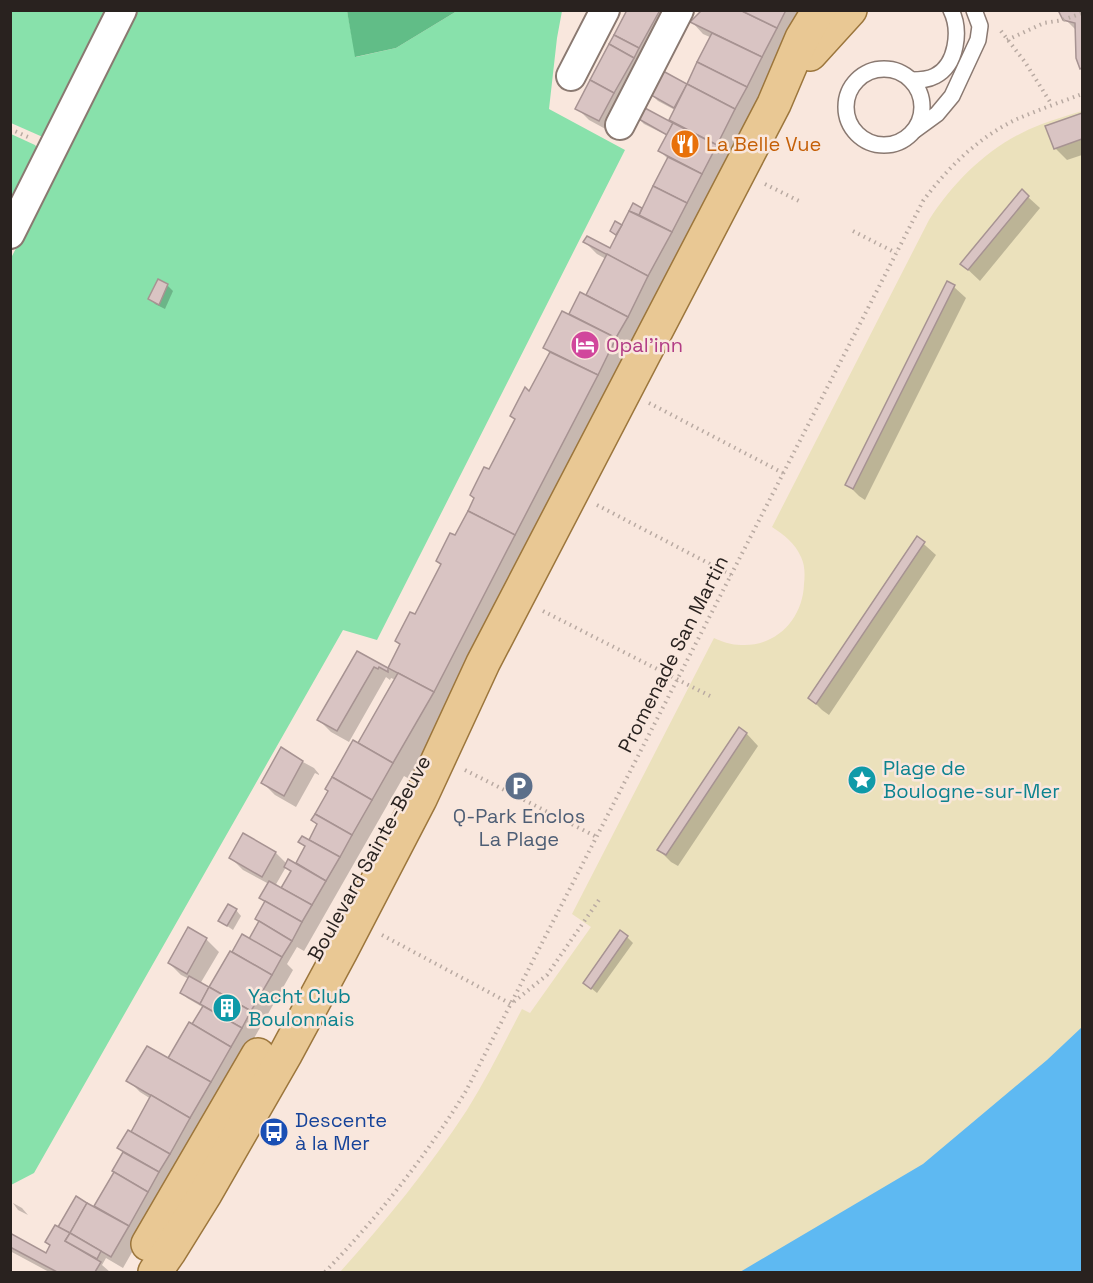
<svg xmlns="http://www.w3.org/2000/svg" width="1093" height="1283" font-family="'Space Grotesk',sans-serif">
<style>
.green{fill:#88e1ab}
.forest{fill:#61bd87}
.sand{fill:#ebe1bc}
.water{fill:#5eb9f2}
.shadow{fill:#0003;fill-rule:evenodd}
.building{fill:#d9c4c3;stroke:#a79392;stroke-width:1.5}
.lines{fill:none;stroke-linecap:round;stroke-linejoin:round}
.lane-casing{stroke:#8a7971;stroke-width:18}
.street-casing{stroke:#8a7971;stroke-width:32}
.primary-casing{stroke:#9c763c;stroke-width:36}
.path{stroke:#b9aaa2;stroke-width:4;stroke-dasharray:1.5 4.5;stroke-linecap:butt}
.lane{stroke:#fff;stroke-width:15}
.street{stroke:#fff;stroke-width:28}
.primary{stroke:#e9c894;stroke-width:33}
.labels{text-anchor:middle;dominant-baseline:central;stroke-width:5;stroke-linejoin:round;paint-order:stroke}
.food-label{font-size:20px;fill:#c56008;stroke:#f9e7dd;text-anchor:start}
.hotel-label{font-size:20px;fill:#b23c85;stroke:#f9e7dd;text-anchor:start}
.street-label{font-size:20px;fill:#29221f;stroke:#f9e7dd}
.culture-label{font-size:20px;fill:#0d838f;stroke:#f9e7dd;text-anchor:start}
.service-label{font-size:20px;fill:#4e5e75;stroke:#f9e7dd}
.transit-label{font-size:20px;fill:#164399;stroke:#f9e7dd;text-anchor:start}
</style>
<rect width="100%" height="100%" fill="#f9e7dd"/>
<g class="green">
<path d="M11,11H109L45,138L11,123Z"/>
<path d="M137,11H347L356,57L396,48L457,11H562L557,38L549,109L625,150L377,640L343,630L34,1173L11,1185L10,260Z"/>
<path d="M11,134L35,145L38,149L11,209Z"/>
</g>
<path class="forest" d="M347,11V10L457,11L396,48L355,57Z"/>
<path class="sand" d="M1082,111V1272H340C386,1221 429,1168 467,1110C487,1078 504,1043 522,1009L530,1013L591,927L572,914L714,638C723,642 731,645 741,645C777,647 803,618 804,584C805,575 805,565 801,557C795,543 784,535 772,527L929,220C957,177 994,142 1042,124C1055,119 1069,115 1082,111Z"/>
<path class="water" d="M1082,1027V1272H740L923,1164L1047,1060Z"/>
<g class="shadow">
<path d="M628,10H666L611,132L589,120L577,108Z"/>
<path d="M726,10H805L411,780L404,776L304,951L297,947L287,964L293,970L123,1268L106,1258L102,1265L110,1272H49L10,1251V1234L47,1255L59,1229L95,1208L115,1172L124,1153L119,1148L131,1134L151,1099L140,1092L128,1080L169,1060L204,1008L187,998L182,992L189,979L181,975L169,963L189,929L207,940L219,952L200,984L208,988L233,954L243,936L250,941L260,922L266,902L261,898L269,884L243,870L231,858L244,835L276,853L287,864L296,865L306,848L300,842H310L318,826L313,820L364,748L396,680L391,678L390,680L386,677L349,742L331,732L319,720L358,653L389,670L401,645L397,641L415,616L442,565L438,561L456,538L551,354L544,348L570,316L581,294L587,297L606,259L597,254L585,242L610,250L617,237L611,231L615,223L622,228L633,205L643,210L668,159L660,151L668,136L644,124L638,118L676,125L670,120L675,110L658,101L652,95L686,85L687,86L712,38L703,34L692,22ZM286,867L292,873L282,890L275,886Z"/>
<path d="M1060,10H1082V69L1081,68L1077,31L1065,19Z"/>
<path d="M1082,115V155L1067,160L1055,148L1047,127Z"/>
<path d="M1028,197L1040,208L980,281L962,264Z"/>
<path d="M948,283L954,287L966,298L865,500L859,496L847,484Z"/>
<path d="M167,285L173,291L165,309L155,304L150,298Z"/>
<path d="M917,538L936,555L829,715L822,710L810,698Z"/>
<path d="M739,730L747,734L758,746L678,866L671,862L659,850Z"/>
<path d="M281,750L314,768L319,774V775L315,773L296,807L275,795L263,783Z"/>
<path d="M236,910L241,916L233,930L220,921Z"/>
<path d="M627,937L633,943L597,993L585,983Z"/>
<path d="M13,1203L22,1208L28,1215L18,1210Z"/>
</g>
<g class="building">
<path d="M627,10H660L639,48L614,35Z"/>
<path d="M702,10H740L777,28L762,57L690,22Z"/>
<path d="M740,10H786L777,28Z"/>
<path d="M1058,10H1082V68L1080,69L1076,58L1075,23L1063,20Z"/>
<path d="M712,33L762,57L747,87L697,62Z"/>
<path d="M614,35L639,48L634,58L609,44Z"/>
<path d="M609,44L634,58L614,93L590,80Z"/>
<path d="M697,62L747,87L735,109L687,84Z"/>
<path d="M663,71L687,84L674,108L651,95Z"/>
<path d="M590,80L614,93L599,121L575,109Z"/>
<path d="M687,84L735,109L717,145L669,120Z"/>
<path d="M643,107L673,123L667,135L637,118Z"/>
<path d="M1082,113V139L1054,149L1045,126Z"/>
<path d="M673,123L717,145L702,174L658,151Z"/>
<path d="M668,157L702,174L687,203L653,186Z"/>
<path d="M653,186L687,203L672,232L639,215Z"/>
<path d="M1022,189L1029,196L968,270L960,264Z"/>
<path d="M633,203L642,208L639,215L629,211Z"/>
<path d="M629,211L672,232L648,276L583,242L587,236L610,248Z"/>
<path d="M615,221L622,225L616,235L610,231Z"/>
<path d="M607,254L648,276L628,317L586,295Z"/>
<path d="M158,279L168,284L159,305L148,299Z"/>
<path d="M947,281L955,285L853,489L845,485Z"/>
<path d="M580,292L628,317L617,336L615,338L612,336L569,314Z"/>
<path d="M562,311L612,336L615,338L617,336L598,375L543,348Z"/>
<path d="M550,352L598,375L515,535L468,511L474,498L470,495L484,467L489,469L515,419L510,416L525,387L529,391Z"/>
<path d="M468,511L515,535L434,692L388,668L400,644L395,641L410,612L415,614L441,564L436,561L450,533L455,535Z"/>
<path d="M917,536L925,542L816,704L808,698Z"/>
<path d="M357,651L388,668V672L379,667L378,669L374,667L337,731L317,720Z"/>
<path d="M398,673L434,692L393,763L358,743Z"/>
<path d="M739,727L747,733L666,855L657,850Z"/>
<path d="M353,740L393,763L372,800L332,777Z"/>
<path d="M281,747L303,761L284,796L261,783Z"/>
<path d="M332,777L372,800L352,835L315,814L328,791L325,789Z"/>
<path d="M315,814L352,835L340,857L309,840L317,824L311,820Z"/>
<path d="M243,833L276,852L262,877L229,858Z"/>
<path d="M302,836L340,857L326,881L296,863L305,846L298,842Z"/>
<path d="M288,859L326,881L312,905L281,888L291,871L284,867Z"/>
<path d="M269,881L312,905L302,922L259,898Z"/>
<path d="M265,901L302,922L292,941L255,919Z"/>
<path d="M228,904L237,909L227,926L218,921Z"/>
<path d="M259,921L292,941L282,957L249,939Z"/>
<path d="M188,927L207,938L187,974L168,963Z"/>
<path d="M620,930L628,936L591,989L583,983Z"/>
<path d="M242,934L282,957L272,975L232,952Z"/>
<path d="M230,951L272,975L251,1011L209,987Z"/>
<path d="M189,976L209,987L200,1004L180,993Z"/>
<path d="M209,987L251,1011L242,1028L200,1004Z"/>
<path d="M203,1006L242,1028L231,1047L192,1024Z"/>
<path d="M189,1022L231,1047L211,1082L168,1058Z"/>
<path d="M147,1046L211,1082L190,1118L126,1081Z"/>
<path d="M151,1095L190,1118L170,1154L131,1132Z"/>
<path d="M128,1130L170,1154L159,1172L117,1148Z"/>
<path d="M123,1152L159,1172L148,1192L112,1171Z"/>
<path d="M114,1172L148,1192L129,1226L94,1206Z"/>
<path d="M76,1196L87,1203L70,1233L58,1227Z"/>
<path d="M87,1203L129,1226L111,1257L70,1233Z"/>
<path d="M55,1225L70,1233L65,1241L101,1262L95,1272H57L10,1247V1233L46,1253L50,1245L45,1242Z"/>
<path d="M70,1233L101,1251L97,1259L65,1241Z"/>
</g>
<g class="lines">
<g class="lane-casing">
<g id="lane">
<circle cx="884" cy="107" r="38"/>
<path d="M911,80C920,80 928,80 935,76C957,65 961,30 951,10"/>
<path d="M915,130L937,114L952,96L978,40L980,26L974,10"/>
</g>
</g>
<g class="street-casing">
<g id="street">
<path d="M571,76L605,10"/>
<path d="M620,125L679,10"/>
<path d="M10,234L122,10"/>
</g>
</g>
<g class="primary-casing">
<g id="primary">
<path d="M810,54L850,10"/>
<path d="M148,1244L258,1055"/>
<path d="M155,1272L169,1252L205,1194L286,1053L341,951L420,799L483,663L774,104L802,38L819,10"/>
</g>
</g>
<g class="path">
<path d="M1001,31L1025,62L1052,105"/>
<path d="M1007,40L1044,23L1063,20L1082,13"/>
<path d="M10,129L28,137"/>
<path d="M765,184L799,201"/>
<path d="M853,231L896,253"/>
<path d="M649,403L783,473"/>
<path d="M597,505L731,575"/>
<path d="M543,611L710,696"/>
<path d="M465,770L597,837"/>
<path d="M382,935L511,1004L547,975L601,897"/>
<path d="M325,1272C378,1217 426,1156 466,1091L923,201C948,167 979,137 1017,119C1038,110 1061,102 1082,94"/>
</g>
<use href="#lane" class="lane"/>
<use href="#street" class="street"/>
<use href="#primary" class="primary"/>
</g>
<defs>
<g id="restaurant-disc" transform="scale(1.5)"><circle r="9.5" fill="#e8710a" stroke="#f9e7dd"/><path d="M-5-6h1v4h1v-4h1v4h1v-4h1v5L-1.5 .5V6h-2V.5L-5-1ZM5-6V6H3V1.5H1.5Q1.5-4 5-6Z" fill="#fff"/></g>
<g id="hotel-disc" transform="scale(1.5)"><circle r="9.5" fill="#d1479c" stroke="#f9e7dd"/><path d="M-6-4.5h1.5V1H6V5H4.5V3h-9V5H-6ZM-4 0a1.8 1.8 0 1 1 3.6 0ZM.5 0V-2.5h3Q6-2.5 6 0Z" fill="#fff"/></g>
<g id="sight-disc" transform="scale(1.5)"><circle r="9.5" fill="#0f9aa8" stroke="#f9e7dd"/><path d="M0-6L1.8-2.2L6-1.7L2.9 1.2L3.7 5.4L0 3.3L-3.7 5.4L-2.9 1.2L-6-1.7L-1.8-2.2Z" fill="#fff"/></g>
<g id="parking-disc" transform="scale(1.5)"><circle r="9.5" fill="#5c6f8a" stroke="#f9e7dd"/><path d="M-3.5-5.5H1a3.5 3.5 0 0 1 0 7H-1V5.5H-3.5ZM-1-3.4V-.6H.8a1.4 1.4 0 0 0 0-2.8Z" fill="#fff"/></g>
<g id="building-disc" transform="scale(1.5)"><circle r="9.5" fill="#0f9aa8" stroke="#f9e7dd"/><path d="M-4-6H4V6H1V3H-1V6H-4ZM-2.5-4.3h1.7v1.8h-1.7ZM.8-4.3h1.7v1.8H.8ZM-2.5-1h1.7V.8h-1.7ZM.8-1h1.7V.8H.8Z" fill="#fff"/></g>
<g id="bus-disc" transform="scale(1.5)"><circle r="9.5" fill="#1a4fb4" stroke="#f9e7dd"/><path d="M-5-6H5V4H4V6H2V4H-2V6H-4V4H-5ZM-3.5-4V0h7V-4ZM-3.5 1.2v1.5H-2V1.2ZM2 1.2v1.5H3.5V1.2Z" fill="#fff"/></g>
</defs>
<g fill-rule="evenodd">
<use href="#restaurant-disc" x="685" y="144"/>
<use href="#hotel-disc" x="585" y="345"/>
<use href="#sight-disc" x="862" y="780"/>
<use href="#parking-disc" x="519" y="786"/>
<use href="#building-disc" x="227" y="1008"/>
<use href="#bus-disc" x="274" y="1132"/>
</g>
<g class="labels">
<g class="food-label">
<text x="706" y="144">La Belle Vue</text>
</g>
<g class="hotel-label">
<text x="606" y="345">Opal’inn</text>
</g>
<g class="street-label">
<text transform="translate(673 654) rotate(-63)">Promenade San Martin</text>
<text transform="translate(369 858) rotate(-61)">Boulevard Sainte-Beuve</text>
</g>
<g class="culture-label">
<text x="883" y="768">Plage de<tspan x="883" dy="23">Boulogne-sur-Mer</tspan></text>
<text x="248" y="996">Yacht Club<tspan x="248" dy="23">Boulonnais</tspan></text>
</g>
<g class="service-label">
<text x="519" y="816">Q-Park Enclos<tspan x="519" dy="23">La Plage</tspan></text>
</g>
<g class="transit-label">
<text x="295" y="1120">Descente<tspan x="295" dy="23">à la Mer</tspan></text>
</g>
</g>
<rect width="1093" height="1283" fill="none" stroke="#29221f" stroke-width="24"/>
</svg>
